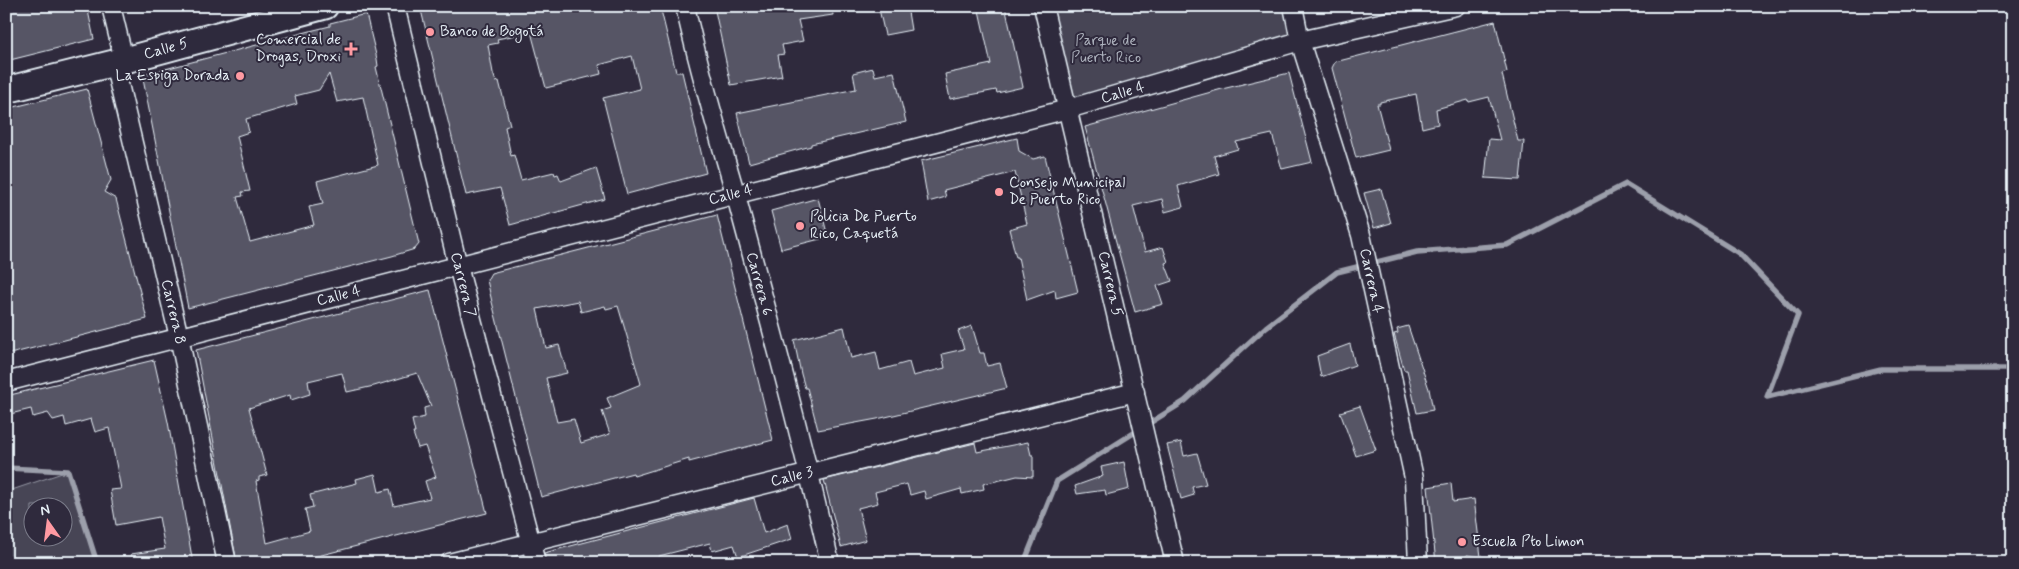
<svg xmlns="http://www.w3.org/2000/svg" width="2019" height="569" font-family="Mynerve,sans-serif">
<style>
.green{fill:#464455;stroke:#979aa6;fill-rule:evenodd}
.lines{fill:none;stroke-linecap:round;stroke-linejoin:round}
.stream{stroke:#9c9fab;stroke-width:5.5}
.building{fill:#575565;stroke:#e8f1f8;fill-rule:evenodd}
.street-casing{stroke:#e8f1f8;stroke-width:21}
.secondary-casing{stroke:#e8f1f8;stroke-width:29}
.street{stroke:#2f2a3d;stroke-width:18}
.secondary{stroke:#2f2a3d;stroke-width:25}
.poi-dot{fill:#ff9aa2;stroke:#2f2a3d;stroke-width:2}
.labels{text-anchor:middle;dominant-baseline:central;stroke-width:4;stroke-linejoin:round;paint-order:stroke}
.poi-label{font-size:15px;fill:#e8f1f8;stroke:#2f2a3d;text-anchor:start}
.park-label{font-size:15px;fill:#afb4bf;stroke:#2f2a3d}
.street-label{font-size:15px;fill:#e8f1f8;stroke:#2f2a3d}
</style>
<rect width="100%" height="100%" fill="#2f2a3d"/>
<filter id="ink" filterUnits="userSpaceOnUse"><feTurbulence type="fractalNoise" baseFrequency=".02" numOctaves="2"/><feDisplacementMap in="SourceGraphic" scale="10" xChannelSelector="R" yChannelSelector="G"/><feConvolveMatrix kernelMatrix="1 2 1 2 8 2 1 2 1" color-interpolation-filters="sRGB"/></filter>
<g filter="url(#ink)">
<g class="green">
<path d="M1051,6H1291L1300,41L1073,104Z"/>
<path d="M68,471L97,563H6V492ZM32,506H62V536H32Z"/>
</g>
<g class="lines">
<g class="stream">
<path d="M6,468L68,471L97,563"/>
<path d="M1024,563L1057,481L1185,401L1266,327L1337,272L1417,252L1507,245L1626,184L1740,254L1798,315L1767,397L1881,369H2013"/>
</g>
</g>
<g class="building">
<path d="M6,6H87L94,39L6,61Z"/>
<path d="M420,6H660L676,72H682L706,173L627,194L603,98L640,89L632,56L599,65L601,74L546,88L531,32L497,39L498,43L488,45L493,73L496,82L499,81L510,125L505,127L511,156L514,155L521,180L554,172L555,175L558,174L561,181L596,168L605,199L510,225L500,188L466,195Z"/>
<path d="M714,6H832L833,15L798,20L803,41L782,45L784,54L778,55L782,76L731,85Z"/>
<path d="M907,6L911,30L885,35L879,9Z"/>
<path d="M978,6H1005L1023,87L997,93L996,90L950,99L945,74L991,64Z"/>
<path d="M366,14L377,59L378,66L376,67L419,244L415,249L392,256L188,308L143,79L146,74L314,30L330,26V23ZM329,74L337,102L363,97L378,165L317,181L323,204L309,207L314,225L250,242L237,197L243,196L242,192L250,191L237,136L249,132L246,119L297,104L295,96L319,90Z"/>
<path d="M1495,21L1507,72L1502,74L1518,141H1524L1520,180L1485,178L1489,139L1500,140L1489,97L1469,102L1468,100L1436,109L1438,124L1422,128L1416,94L1380,102V104H1377L1389,150L1356,158L1332,68L1335,62Z"/>
<path d="M873,68L875,76L894,72L906,122L811,144V146L749,163L737,113L856,89L853,73Z"/>
<path d="M1289,73L1312,162L1282,169L1272,134L1236,142L1238,149L1214,156L1219,174L1178,186L1183,207L1165,212L1162,199L1133,206L1145,252L1163,247L1168,262L1165,263L1172,281L1157,286L1163,304L1135,312L1085,127L1222,89Z"/>
<path d="M87,89L111,180L104,192L116,199L147,319L6,355V109Z"/>
<path d="M1017,138L1019,151L1033,159L1045,156L1078,292L1056,298L1055,290L1027,300L1018,257H1016L1009,229L1027,224L1015,172L944,190L946,197L928,202L921,161Z"/>
<path d="M1381,189L1391,223L1374,228L1364,193Z"/>
<path d="M818,198L828,237L781,249L771,211Z"/>
<path d="M717,215L773,440L689,462V459L634,476L633,473L541,497L492,302L487,280L491,273ZM578,301L581,312L605,306L606,309L618,306L641,384L607,398L611,408L602,411L610,434L581,443L574,419L557,422L546,378L567,373L559,345L546,348L537,309Z"/>
<path d="M430,290L487,513L290,563H237L196,350ZM342,373L347,392L374,386L417,373L431,406L424,408L425,417L412,420L415,433H413L418,448L425,446L436,477L425,481L430,498L394,506L390,489L379,492L375,474L356,479L357,483L310,495L313,507L305,509L310,531L267,543L256,481L259,480V477L267,475L249,408L290,395L291,400L310,394L308,381Z"/>
<path d="M972,326L980,353H984L987,366L1000,363L1007,388L877,419L818,430L807,388H805L801,374L794,340L844,327L851,358L876,352L880,370L909,362L913,376L945,368L942,354L964,349L958,331Z"/>
<path d="M1408,326L1429,389L1433,410L1417,413L1407,370H1404L1394,334L1398,333L1397,329Z"/>
<path d="M1350,344L1355,365L1321,377L1317,356Z"/>
<path d="M154,360L168,422L193,563H132L131,554L165,549L159,517L116,525L110,490L121,489L109,428L95,432L91,419L66,426L64,417L53,420L48,413L33,417L31,409L6,415V396Z"/>
<path d="M1360,406L1376,450L1356,456L1340,412Z"/>
<path d="M1028,442L1031,455H1033V477L1017,476L1005,479L983,484L984,489L962,494L961,489L926,499L924,491L910,495L907,484L875,492L878,503L858,508L866,540L841,547L824,480L975,443L977,452Z"/>
<path d="M1181,442L1184,456L1197,453L1206,484L1192,487L1194,495L1181,499L1167,445Z"/>
<path d="M1124,462L1129,489L1106,495L1105,490L1077,494L1075,486L1103,476L1101,467Z"/>
<path d="M1451,483L1453,502L1474,499L1481,557L1467,555L1461,563H1436L1428,487Z"/>
<path d="M754,498L764,533L788,524L792,539L738,557L734,545L712,551L710,543L659,556L660,559L646,563H546L544,553Z"/>
</g>
<g class="lines">
<g class="street-casing">
<g id="street">
<path d="M111,6L124,60"/>
<path d="M395,6L458,266L536,563"/>
<path d="M685,6C699,71 718,133 736,196C769,318 802,440 830,563"/>
<path d="M1043,6L1175,563"/>
<path d="M1293,6L1300,41L1361,235L1414,478L1418,563"/>
<path d="M114,63L179,337L227,563"/>
<path d="M6,382L1068,109L1300,41L1456,6"/>
<path d="M449,563L1135,392"/>
</g>
</g>
<g class="secondary-casing">
<path id="secondary" d="M6,90L114,63L325,6"/>
</g>
<use href="#street" class="street"/>
<use href="#secondary" class="secondary"/>
</g>
</g>
<g class="poi-dot">
<circle cx="430" cy="32" r="5"/>
<path d="M348.5 41.5h5v5h5v5h-5v5h-5v-5h-5v-5h5z"/>
<circle cx="240" cy="76" r="5"/>
<circle cx="999" cy="192" r="5"/>
<circle cx="800" cy="226" r="5"/>
<circle cx="1462" cy="542" r="5"/>
</g>
<g class="labels">
<g class="poi-label">
<text x="440" y="32">Banco de Bogotá</text>
<text x="341" y="40" text-anchor="end">Comercial de<tspan x="341" dy="17">Drogas, Droxi</tspan></text>
<text x="230" y="76" text-anchor="end">La Espiga Dorada</text>
<text x="1009" y="183">Consejo Municipal<tspan x="1009" dy="17">De Puerto Rico</tspan></text>
<text x="810" y="217">Policia De Puerto<tspan x="810" dy="17">Rico, Caquetá</tspan></text>
<text x="1472" y="542">Escuela Pto Limon</text>
</g>
<g class="park-label">
<text x="1106" y="41">Parque de<tspan x="1106" dy="17">Puerto Rico</tspan></text>
</g>
<g class="street-label">
<text transform="translate(166 49) rotate(-15)">Calle 5</text>
<text transform="translate(1123 93) rotate(-16)">Calle 4</text>
<text transform="translate(731 195) rotate(-14)">Calle 4</text>
<text transform="translate(1371 281) rotate(78)">Carrera 4</text>
<text transform="translate(759 284) rotate(75)">Carrera 6</text>
<text transform="translate(1110 284) rotate(77)">Carrera 5</text>
<text transform="translate(463 285) rotate(76)">Carrera 7</text>
<text transform="translate(339 296) rotate(-14)">Calle 4</text>
<text transform="translate(173 312) rotate(77)">Carrera 8</text>
<text transform="translate(792 477) rotate(-14)">Calle 3</text>
</g>
</g>
<rect width="2019" height="569" fill="none" stroke="#2f2a3d" stroke-width="25"/>
<rect x="12" y="12" width="1994" height="544" fill="none" stroke="#e8f1f8" stroke-width="2" filter="url(#ink)"/>
<g transform="translate(48 522) rotate(346)"><circle r="24" fill="#2f2a3d" stroke="#797a88"/>
<path d="M0-4L9 19L0 12L-9 19Z" fill="#ff9aa2"/>
<text y="-8" font-size="14" font-weight="bold" text-anchor="middle" fill="#e8f1f8">N</text>
</g>
</svg>
